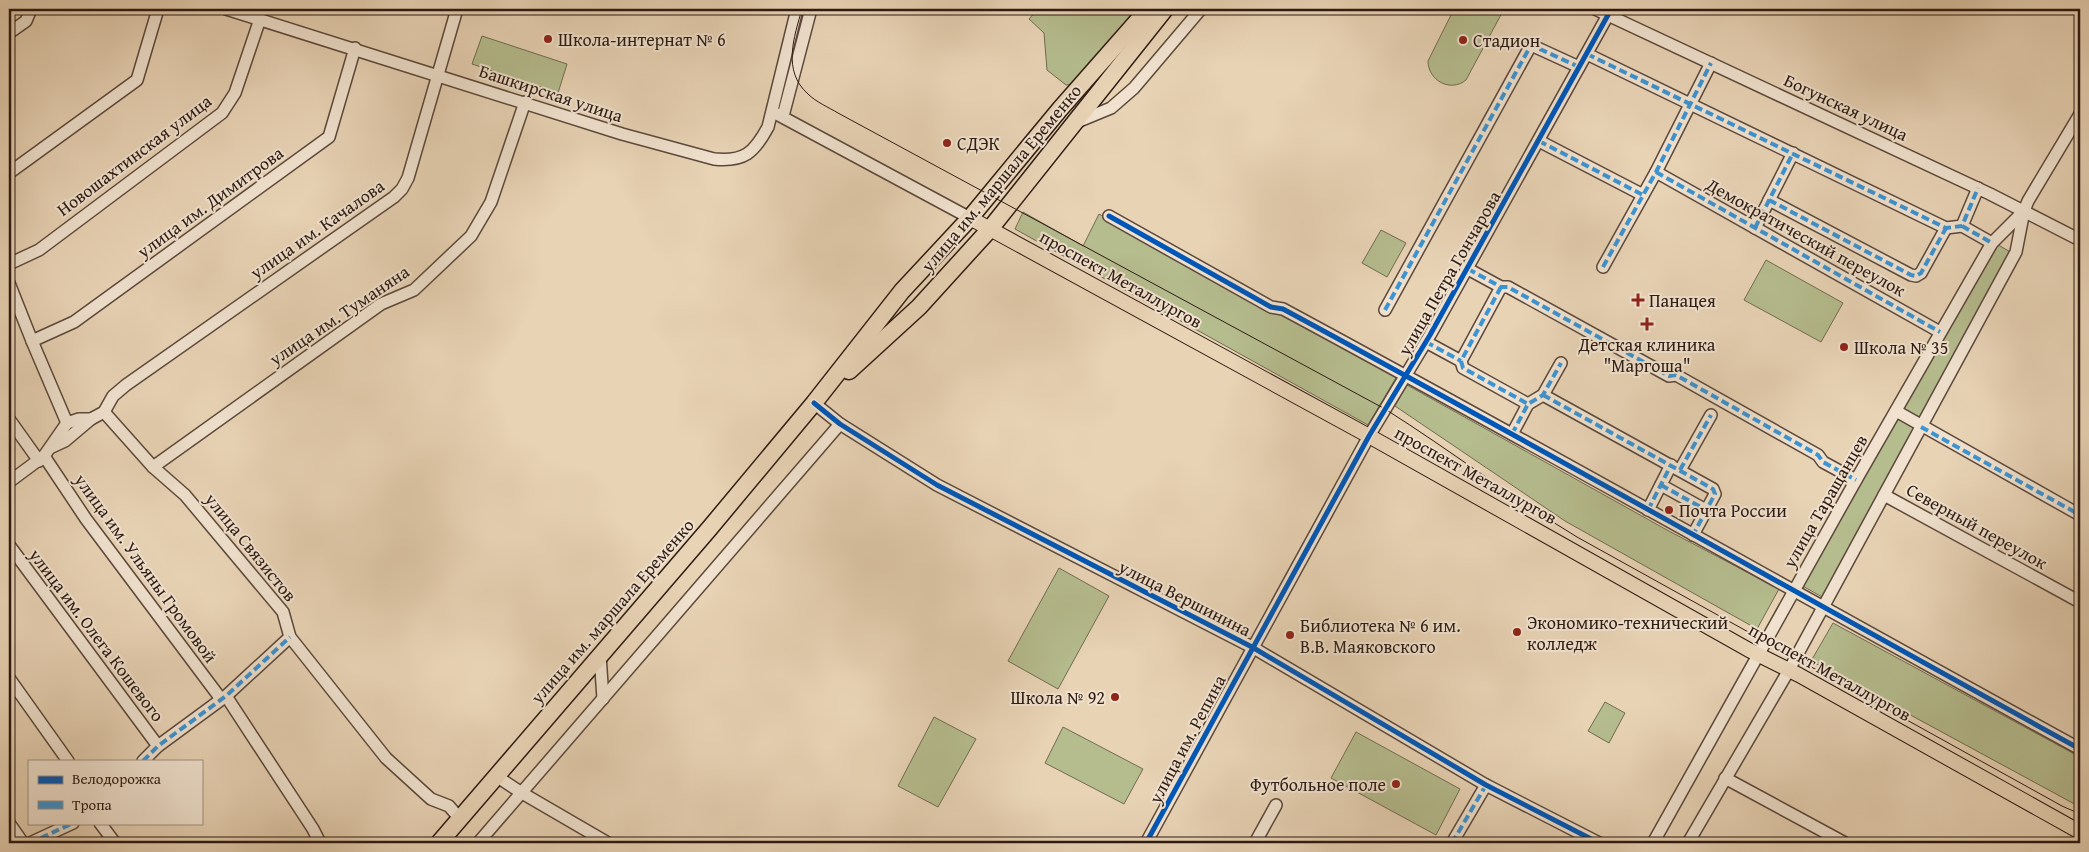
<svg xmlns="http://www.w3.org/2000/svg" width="2089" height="852" font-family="'Gentium Book Plus',serif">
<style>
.green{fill:#b5bc8e;stroke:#716b50}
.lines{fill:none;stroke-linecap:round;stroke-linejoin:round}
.minor-casing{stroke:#5c483b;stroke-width:14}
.major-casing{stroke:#2d1a12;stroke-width:16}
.highway-casing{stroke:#2d1a12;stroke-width:19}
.minor{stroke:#f0e2cf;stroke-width:11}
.major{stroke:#e8d3b5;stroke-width:14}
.highway{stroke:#e8d3b5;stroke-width:16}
.tram{stroke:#2d1a12;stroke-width:1}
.quiet{stroke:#3c94d3;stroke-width:4;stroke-dasharray:8 4;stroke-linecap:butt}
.cycleway-casing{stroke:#f0e2cf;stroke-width:8}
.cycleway{stroke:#0057b8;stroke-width:5}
.poi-dot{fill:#8f2418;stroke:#f0e2cf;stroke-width:2}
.labels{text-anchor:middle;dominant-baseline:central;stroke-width:4;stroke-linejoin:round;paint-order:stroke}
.poi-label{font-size:18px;fill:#2d1a12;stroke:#f0e2cf;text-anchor:start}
.street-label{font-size:18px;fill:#2d1a12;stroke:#f0e2cf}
</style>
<rect width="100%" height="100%" fill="#e8d3b5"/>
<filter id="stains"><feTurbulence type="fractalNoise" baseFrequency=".004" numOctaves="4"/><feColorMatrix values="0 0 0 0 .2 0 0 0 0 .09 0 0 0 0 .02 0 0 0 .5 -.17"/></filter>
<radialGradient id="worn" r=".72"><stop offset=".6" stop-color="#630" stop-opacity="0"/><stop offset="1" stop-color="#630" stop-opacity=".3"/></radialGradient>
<g class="green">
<path d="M1038,9H1140L1076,84L1066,85L1047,70L1044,33L1029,19Z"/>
<path d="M1454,9H1504L1466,80C1450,93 1428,80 1428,61Z"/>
<path d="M482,36L567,64L558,93L472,64Z"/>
<path d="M1023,212L1083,246L1099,214L1397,376L1368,425L1015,229Z"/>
<path d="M1381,230L1406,243L1387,277L1362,263Z"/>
<path d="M1995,243L2012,253L1921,419L1901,407Z"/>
<path d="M1766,260L1843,303L1821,342L1744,300Z"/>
<path d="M1407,385L1667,530L1779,589L1757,629L1565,521L1395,406Z"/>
<path d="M1896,416L1915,428L1822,597L1801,585Z"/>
<path d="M1059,568L1109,596L1058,689L1008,661Z"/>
<path d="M1833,623L2080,757V807L1811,661Z"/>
<path d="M1605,702L1625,713L1609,743L1588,731Z"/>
<path d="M934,717L976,739L938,807L898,786Z"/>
<path d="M1063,727L1143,769L1124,804L1045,763Z"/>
<path d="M1356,732L1460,789L1436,835L1331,778Z"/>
</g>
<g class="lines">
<g class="minor-casing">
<g id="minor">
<path d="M226,9L622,134L714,159C744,162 754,153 768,127L797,9"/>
<path d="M1595,9L1990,194L2080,240"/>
<path d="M9,33L26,21L31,9"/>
<path d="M1587,54L1946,228L1962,226L1978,188"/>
<path d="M773,112L970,218"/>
<path d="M783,116L811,9"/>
<path d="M1077,122L1111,108L1134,88L1201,9"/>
<path d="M1539,141L1643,195"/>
<path d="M1656,172L1940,332"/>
<path d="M9,173L137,80L158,9"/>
<path d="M1769,200L1911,275L1916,276L1921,273L1946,228"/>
<path d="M1109,216L1271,307L1283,309C1550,453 1814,603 2080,749"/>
<path d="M1962,226L1992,243"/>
<path d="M1755,228L1793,153"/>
<path d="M9,264L39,250L222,113L235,93L260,19"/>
<path d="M1603,267L1656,172L1711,63"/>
<path d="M1468,269L1501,287H1508L1669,376L1676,375L1818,455L1823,462L1856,480"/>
<path d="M9,283L32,341L67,423"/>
<path d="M1501,287L1461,361L1463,368L1528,404"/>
<path d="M1385,310L1531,45L1579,67"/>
<path d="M32,341L74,322L329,137L355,48"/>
<path d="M1426,342L1461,361"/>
<path d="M1543,395L1713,489L1715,494L1693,535"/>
<path d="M814,403L840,424L937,485L1252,647L1486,785L1599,843"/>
<path d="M1896,411L2080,515"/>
<path d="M104,412L153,467L185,495L283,612L290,637L386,758L431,799L449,806L460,819"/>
<path d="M9,419L39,461"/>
<path d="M1512,434L1528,404L1543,395L1561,363"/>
<path d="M52,447L65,441L91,419"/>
<path d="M44,456L86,519L221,699"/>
<path d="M153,467L381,304L414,290L471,236L491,202L525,102"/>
<path d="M1680,470L1711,415"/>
<path d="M9,482L44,456L67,423L79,419H91L104,412L113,396L126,385L394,197L402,189L408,178L457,9"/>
<path d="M1661,485L1706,510"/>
<path d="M1884,495L2080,602"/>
<path d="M1648,510L1671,465"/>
<path d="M9,545L158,746"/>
<path d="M600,655L603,699"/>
<path d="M9,678L68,761"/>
<path d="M226,696L313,829L320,843"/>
<path d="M143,761L158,746L226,696L290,637"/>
<path d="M496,776L522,793L608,843"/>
<path d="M1725,778L1845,843"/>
<path d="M9,823L23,843"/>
<path d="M100,823L115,843"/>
<path d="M30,843L73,823"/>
<path d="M478,843L840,424"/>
<path d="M1146,843L1369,436L1430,335L1608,15"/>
<path d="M1255,843L1276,805"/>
<path d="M1452,843L1486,785"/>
<path d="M1653,843L1856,480L1992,243L2024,211"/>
<path d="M1688,843L1789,670L2016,252L2024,211L2028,201L2080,114"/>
</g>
</g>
<g class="major-casing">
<path id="major" d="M970,218L1369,436L1749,650L1799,675L2080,832"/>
</g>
<g class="highway-casing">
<g id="highway">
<path d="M849,371L919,307L990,229L1165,9"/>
<path d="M439,843L709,529L814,403L902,291L970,218L1060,109L1148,9"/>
</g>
</g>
<use href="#minor" class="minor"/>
<use href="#major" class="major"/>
<use href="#highway" class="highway"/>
<path class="tram" d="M802,9C794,37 782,71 808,94C816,102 828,107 838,113L1385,409C1450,450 1511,497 1577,537L2062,806L2080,814"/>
<g class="quiet">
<path d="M1587,54L1946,228L1962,226L1978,188"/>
<path d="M1539,141L1643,195"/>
<path d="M1656,172L1940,332"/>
<path d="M1769,200L1911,275L1916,276L1921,273L1946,228"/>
<path d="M1962,226L1992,243"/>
<path d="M1755,228L1793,153"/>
<path d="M1603,267L1656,172L1711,63"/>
<path d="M1468,269L1501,287H1508L1669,376L1676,375L1818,455L1823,462L1856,480"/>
<path d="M1501,287L1461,361L1463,368L1528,404"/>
<path d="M1385,310L1531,45L1579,67"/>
<path d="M1426,342L1461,361"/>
<path d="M1543,395L1713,489L1715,494L1693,535"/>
<path d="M1921,427L2080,515"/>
<path d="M1512,434L1528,404L1543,395L1561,363"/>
<path d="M1680,470L1711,415"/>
<path d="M1661,485L1706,510"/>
<path d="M1648,510L1671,465"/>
<path d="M143,761L158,746L226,696L290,637"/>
<path d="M30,843L73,823"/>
<path d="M1452,843L1486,785"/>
</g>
<g class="cycleway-casing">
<g id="cycleway">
<path d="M1109,216L1271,307L1283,309C1550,453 1814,603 2080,749"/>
<path d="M814,403L840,424L937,485L1252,647L1486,785L1599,843"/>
<path d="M1146,843L1369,436L1430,335L1608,15"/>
</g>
</g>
<use href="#cycleway" class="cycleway"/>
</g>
<g class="poi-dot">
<circle cx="548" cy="39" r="5"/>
<circle cx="1463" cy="40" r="5"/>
<circle cx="947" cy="143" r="5"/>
<path d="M1635.5 292.5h5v5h5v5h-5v5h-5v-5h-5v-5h5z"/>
<path d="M1644.5 316.5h5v5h5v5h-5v5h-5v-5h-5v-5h5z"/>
<circle cx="1844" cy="347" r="5"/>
<circle cx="1669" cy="510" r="5"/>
<circle cx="1517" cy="632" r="5"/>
<circle cx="1290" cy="635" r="5"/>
<circle cx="1115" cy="697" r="5"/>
<circle cx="1396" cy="784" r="5"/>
</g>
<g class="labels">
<g class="poi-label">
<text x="558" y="39">Школа-интернат № 6</text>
<text x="1473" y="40">Стадион</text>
<text x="957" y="143">СДЭК</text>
<text x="1649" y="300">Панацея</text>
<text x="1647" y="344" text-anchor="middle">Детская клиника<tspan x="1647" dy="21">"Маргоша"</tspan></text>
<text x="1854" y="347">Школа № 35</text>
<text x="1679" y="510">Почта России</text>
<text x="1527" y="622">Экономико-технический<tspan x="1527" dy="21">колледж</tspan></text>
<text x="1300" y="625">Библиотека № 6 им.<tspan x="1300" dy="21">В.В. Маяковского</tspan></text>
<text x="1105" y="697" text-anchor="end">Школа № 92</text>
<text x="1386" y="784" text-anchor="end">Футбольное поле</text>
</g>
<g class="street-label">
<text transform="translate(551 93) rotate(18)">Башкирская улица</text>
<text transform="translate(1846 107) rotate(25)">Богунская улица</text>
<text transform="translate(134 155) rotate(-37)">Новошахтинская улица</text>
<text transform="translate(1001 178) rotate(-50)">улица им. маршала Еременко</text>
<text transform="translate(210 202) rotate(-36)">улица им. Димитрова</text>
<text transform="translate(317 229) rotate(-35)">улица им. Качалова</text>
<text transform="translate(1806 237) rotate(29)">Демократический переулок</text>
<text transform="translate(1449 273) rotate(-60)">улица Петра Гончарова</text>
<text transform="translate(1121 279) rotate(29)">проспект Металлургов</text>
<text transform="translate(339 315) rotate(-34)">улица им. Туманяна</text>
<text transform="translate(1476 475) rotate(29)">проспект Металлургов</text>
<text transform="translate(1825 501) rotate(-60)">улица Таращанцев</text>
<text transform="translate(1977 526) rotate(29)">Северный переулок</text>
<text transform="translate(251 547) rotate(51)">улица Связистов</text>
<text transform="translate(146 568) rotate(54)">улица им. Ульяны Громовой</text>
<text transform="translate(1185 598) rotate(27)">улица Вершинина</text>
<text transform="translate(612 611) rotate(-49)">улица им. маршала Еременко</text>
<text transform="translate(97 635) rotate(53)">улица им. Олега Кошевого</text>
<text transform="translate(1830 672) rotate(29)">проспект Металлургов</text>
<text transform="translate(1187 739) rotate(-62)">улица им. Репина</text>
</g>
</g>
<rect width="2089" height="852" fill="none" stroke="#e8d3b5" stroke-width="30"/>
<rect x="10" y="10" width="2069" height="832" fill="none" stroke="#2d1a12" stroke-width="2.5"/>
<rect x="15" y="15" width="2059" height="822" fill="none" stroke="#2d1a12"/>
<rect x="28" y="760" width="175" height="65" fill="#f0e2cf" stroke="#a29283"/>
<rect x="38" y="776" width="25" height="8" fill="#0057b8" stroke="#a29283"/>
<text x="72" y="784" font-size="15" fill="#2d1a12">Велодорожка</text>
<rect x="38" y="801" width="25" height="8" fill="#3c94d3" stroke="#a29283"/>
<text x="72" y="810" font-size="15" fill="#2d1a12">Тропа</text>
<rect width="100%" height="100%" filter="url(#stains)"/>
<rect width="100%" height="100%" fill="url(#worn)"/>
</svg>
